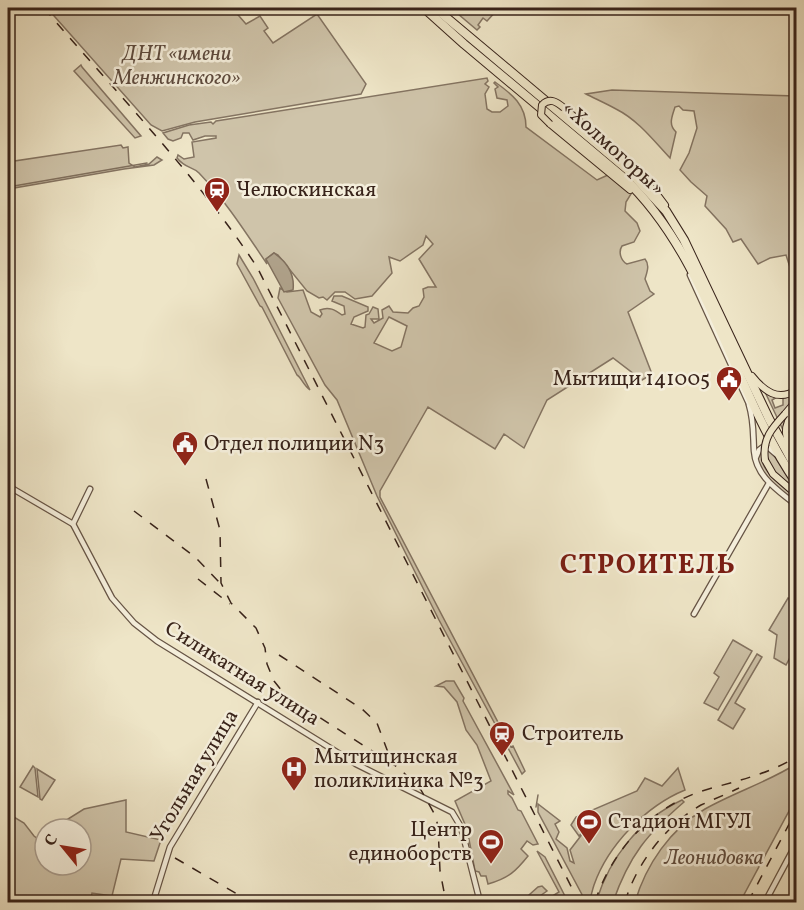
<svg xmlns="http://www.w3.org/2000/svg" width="804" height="910" font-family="Vollkorn,serif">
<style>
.green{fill:#cfc4aa;stroke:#847462;stroke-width:1.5;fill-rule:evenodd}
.water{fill:#b0a38c;stroke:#80705e;stroke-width:1.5}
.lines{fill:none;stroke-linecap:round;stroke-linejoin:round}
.stream{stroke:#80705e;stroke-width:1.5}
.minor-casing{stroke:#665445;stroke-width:7}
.major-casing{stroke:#38231a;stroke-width:8}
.highway-casing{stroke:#38231a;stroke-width:10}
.minor{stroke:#f4eedb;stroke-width:4.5}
.major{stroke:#eee5c7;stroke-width:6}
.highway{stroke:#eee5c7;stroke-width:8}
.rail{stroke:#38231a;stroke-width:1.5;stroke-dasharray:10 10;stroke-linecap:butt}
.major-bridge-casing{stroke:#38231a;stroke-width:8;stroke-linecap:butt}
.major-bridge{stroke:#eee5c7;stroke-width:6}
.labels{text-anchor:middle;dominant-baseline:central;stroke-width:5;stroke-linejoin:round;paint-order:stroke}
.park-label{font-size:21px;font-style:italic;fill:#5e4b3e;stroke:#f4eedb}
.street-label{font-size:21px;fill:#38231a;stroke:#f4eedb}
.poi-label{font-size:21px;fill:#38231a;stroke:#f4eedb;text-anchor:start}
.district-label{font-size:27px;font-weight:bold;letter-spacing:1.5px;fill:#7a1f14;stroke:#f4eedb}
</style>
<rect width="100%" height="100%" fill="#eee5c7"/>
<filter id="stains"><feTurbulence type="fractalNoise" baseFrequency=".00333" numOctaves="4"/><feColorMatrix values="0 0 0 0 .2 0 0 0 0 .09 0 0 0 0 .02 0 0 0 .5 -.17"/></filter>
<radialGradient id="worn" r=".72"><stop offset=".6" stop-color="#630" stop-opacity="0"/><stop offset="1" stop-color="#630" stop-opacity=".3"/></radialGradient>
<g class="green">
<path d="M47,8H232L246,24L260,16L268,28L264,31L273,43L317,14L366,84L361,94L195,122L162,131L151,125Z"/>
<path d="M451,8H499L487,21L483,18L478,25L480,27L477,30Z"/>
<path d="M81,65L82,67L141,136L135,138L74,71Z"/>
<path d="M487,78L488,81L485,84L489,87L485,94L487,109L492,112H500L508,106L507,100L497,98L495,89L498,87L494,83L495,82C512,94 526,105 526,127L597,180L608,175L631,194L626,202L625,211L637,223L640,231L634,242L622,246C618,252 621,261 627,264L645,259C650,265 647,272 645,279L650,291L654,294L628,312L652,374L642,380L613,358L547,400L524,448L504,434L495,449L428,407L380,491V497L511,747L513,746L525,771L522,774L439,620L377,496L337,400L325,385L278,298L280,288L287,292L303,290L311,312L320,317L322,314L320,310C329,306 335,310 342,315L345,314L344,306L332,301L334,296H342L368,307V311L354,317L351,324L363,328L365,327L366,315L369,314L373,307L378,309L379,319H371L374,323L383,318L382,310L389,306L393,312L408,313L413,308L419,306L424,297L423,289L428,287H436L419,259L433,244L426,236L423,245L400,261L389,257L392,273L372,296L355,299L345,292H335L327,300L323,297L319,298L307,291L278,255L274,253L266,259L267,264C246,233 225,200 199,173C192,166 186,169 177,158L178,155L184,159L194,157L192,142L216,138V136H205L193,140L189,133H183L181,138L173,141L168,139L163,133L189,125L211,122L213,124L216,121ZM389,317L407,326L401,347L392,351L374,343Z"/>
<path d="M612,90L796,96V286L786,255L770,258L758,264L741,239L733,242L726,229L705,206L707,196L691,182L680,170L689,153L697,128L694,111L683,110L679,106L675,107C672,117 668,124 676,132L670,158C654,141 638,120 616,109C607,104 596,99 586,94Z"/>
<path d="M121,145L123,148L128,147L129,163L135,167L149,164L157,157L162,160L154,165L124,169L8,189V162Z"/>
<path d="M239,255L253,278L310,390C303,385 301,377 297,375L262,307L260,306L237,264Z"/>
<path d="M765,392L777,397L772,400L775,408L783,405V397L796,392V397L783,413L787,416L783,430Z"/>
<path d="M761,449H767L772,452L796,491L772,469L767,459L762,461C767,477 784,487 796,498V503C781,491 760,478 757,456Z"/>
<path d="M788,598L796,603V646L786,665L774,658L777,635L769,630Z"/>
<path d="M733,640L752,651L718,710L704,703L719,677L714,673Z"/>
<path d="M757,654L762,657L735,703L745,709L733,729L718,720Z"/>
<path d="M446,681H454L464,698L463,701L514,795L508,791V794L512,798L518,810L521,811L538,844L533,845L527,841L521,849L528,856C516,871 509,878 488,884L486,876H481L479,872L475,871L467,829L455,801L491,781L477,745L466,730L457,702L444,687L436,686Z"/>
<path d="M796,764V798L740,902H635C646,865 670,829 705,809C735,792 768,782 796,764Z"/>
<path d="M33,766L35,768L38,797L20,787Z"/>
<path d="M678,768L685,790C646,806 608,845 594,885C592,891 591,897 589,902H586L538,812V804L560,821L555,824L559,832L556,839L567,848L570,861L574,863L570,850L590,824L579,836L571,825L576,817L637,791L645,778L662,786Z"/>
<path d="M37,769L55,780L42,800L40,799Z"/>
<path d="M126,800V832L161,840L154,861L121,859L112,896L92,893L90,902H8L12,879L8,877L9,814L24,823L34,836L42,842L45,839V865H81V829H52L84,809Z"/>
<path d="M682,800L684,802C647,834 629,856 613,902H596C610,857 639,820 682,800Z"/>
<path d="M537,851L545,857L568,902H562L559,899L557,901L554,895L559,892Z"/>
<path d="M542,886L547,891L540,896L543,902L553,896L556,902H529L531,901L529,895L538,887Z"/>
</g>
<path class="water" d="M274,253C287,262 295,274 293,290L284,292L266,259Z"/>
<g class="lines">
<g class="stream">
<path d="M8,15L10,8"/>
<path d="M8,187L147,163"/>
<path d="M536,807L538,795"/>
</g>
<g class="minor-casing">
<g id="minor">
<path d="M690,275L750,406"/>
<path d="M749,405C754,421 753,435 754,451C756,477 778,490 796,505"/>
<path d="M756,457L759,450L763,447L769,448L776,454"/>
<path d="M8,486L73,524L112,598L134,623L157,641L356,764L452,812L461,827L480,902"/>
<path d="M73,524L90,489"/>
<path d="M694,614L769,483"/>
<path d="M153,902L170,847L258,702"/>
<path d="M765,902L796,844"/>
</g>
</g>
<g class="major-casing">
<g id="major">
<path d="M564,108C599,138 638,167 665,205"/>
<path d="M550,124L630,190"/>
<path d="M752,376C764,391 778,402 796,390"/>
<path d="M796,408C781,427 784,438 796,457"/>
<path d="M785,414L796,401"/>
<path d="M765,460L773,474L796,494"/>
</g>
</g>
<g class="highway-casing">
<g id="highway">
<path d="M424,8L464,44L623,177C709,257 731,387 796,482"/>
<path d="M435,8L629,171L666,211L684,240L769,419L796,468"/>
</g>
</g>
<use href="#minor" class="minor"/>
<use href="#major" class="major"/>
<use href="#highway" class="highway"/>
<g class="rail">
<path d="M44,8C116,93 195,173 257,267L579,902"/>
<path d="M206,479L220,530L221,583L231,603L256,628L265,648L267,664L274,681L286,696L399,768L421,790L435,815L438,826L440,871L446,902"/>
<path d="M134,511L195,557L219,582"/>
<path d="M198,579L230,604"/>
<path d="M279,655L362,709L377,723L389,755L395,764"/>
<path d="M175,858L251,902"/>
<path d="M218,898L226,902"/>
<path d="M595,902C611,852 650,808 702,791C735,781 767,775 796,757"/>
<path d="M625,902C636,864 666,825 701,805C714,799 727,794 739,788"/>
<path d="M748,902L796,811"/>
</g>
<g class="major-bridge-casing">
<g id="major-bridge">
<path d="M550,124L541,115L542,105C550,97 557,102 564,108"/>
<path d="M765,460C762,439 772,428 785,414"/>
</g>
</g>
<use href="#major-bridge" class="major-bridge"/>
</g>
<defs>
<g id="station-pin" transform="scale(1.35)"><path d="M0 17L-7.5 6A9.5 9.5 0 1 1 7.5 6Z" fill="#8f2418" stroke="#f4eedb"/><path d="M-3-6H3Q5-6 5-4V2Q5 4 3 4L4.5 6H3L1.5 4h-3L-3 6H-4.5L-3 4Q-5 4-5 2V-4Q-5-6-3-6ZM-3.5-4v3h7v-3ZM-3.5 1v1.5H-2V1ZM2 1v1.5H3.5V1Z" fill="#fff"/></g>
<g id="civic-pin" transform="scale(1.35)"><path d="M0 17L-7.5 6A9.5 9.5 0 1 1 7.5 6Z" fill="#8f2418" stroke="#f4eedb"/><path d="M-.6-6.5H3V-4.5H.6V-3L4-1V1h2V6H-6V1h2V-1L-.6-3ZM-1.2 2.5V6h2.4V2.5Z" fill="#fff"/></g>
<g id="hospital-pin" transform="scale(1.35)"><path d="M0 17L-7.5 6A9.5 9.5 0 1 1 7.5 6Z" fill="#8f2418" stroke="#f4eedb"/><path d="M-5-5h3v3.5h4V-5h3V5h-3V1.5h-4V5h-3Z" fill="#fff"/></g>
<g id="stadium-pin" transform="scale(1.35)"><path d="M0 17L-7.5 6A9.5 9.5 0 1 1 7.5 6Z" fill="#8f2418" stroke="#f4eedb"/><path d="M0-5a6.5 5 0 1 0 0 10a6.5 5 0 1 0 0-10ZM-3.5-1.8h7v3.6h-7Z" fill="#fff"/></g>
</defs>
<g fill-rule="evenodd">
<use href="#station-pin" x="217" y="190"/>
<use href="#civic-pin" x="729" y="379"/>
<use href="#civic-pin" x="185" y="444"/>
<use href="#station-pin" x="502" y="734"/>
<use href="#hospital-pin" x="294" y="769"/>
<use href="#stadium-pin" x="589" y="822"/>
<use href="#stadium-pin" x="491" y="842"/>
</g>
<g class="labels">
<g class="park-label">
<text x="177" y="54">ДНТ «имени<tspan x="177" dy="24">Менжинского»</tspan></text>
<text x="714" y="858">Леонидовка</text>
</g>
<g class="street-label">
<text transform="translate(613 149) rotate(42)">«Холмогоры»</text>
<text transform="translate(242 674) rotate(32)">Силикатная улица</text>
<text transform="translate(195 776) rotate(-59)">Угольная улица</text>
</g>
<g class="poi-label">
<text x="236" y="190">Челюскинская</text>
<text x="710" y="379" text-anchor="end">Мытищи 141005</text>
<text x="204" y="444">Отдел полиции N3</text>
<text x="522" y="734">Строитель</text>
<text x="314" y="757">Мытищинская<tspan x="314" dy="24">поликлиника №3</tspan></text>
<text x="608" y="822">Стадион МГУЛ</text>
<text x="472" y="830" text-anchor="end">Центр<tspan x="472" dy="24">единоборств</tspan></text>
</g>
<g class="district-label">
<text x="648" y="566">СТРОИТЕЛЬ</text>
</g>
</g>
<rect width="804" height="910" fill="none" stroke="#eee5c7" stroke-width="30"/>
<rect x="9" y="9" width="786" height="892" fill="none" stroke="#38231a" stroke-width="3"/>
<rect x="15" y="15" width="774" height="880" fill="none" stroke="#38231a" stroke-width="1.5"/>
<g transform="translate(63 847) rotate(300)"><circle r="28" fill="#f4eedb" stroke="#a99d8e" stroke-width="1.5"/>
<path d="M0-4.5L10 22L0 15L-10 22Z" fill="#8f2418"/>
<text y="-9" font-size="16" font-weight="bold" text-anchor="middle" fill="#38231a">С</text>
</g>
<rect width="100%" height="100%" filter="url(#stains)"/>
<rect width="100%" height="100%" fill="url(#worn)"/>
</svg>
